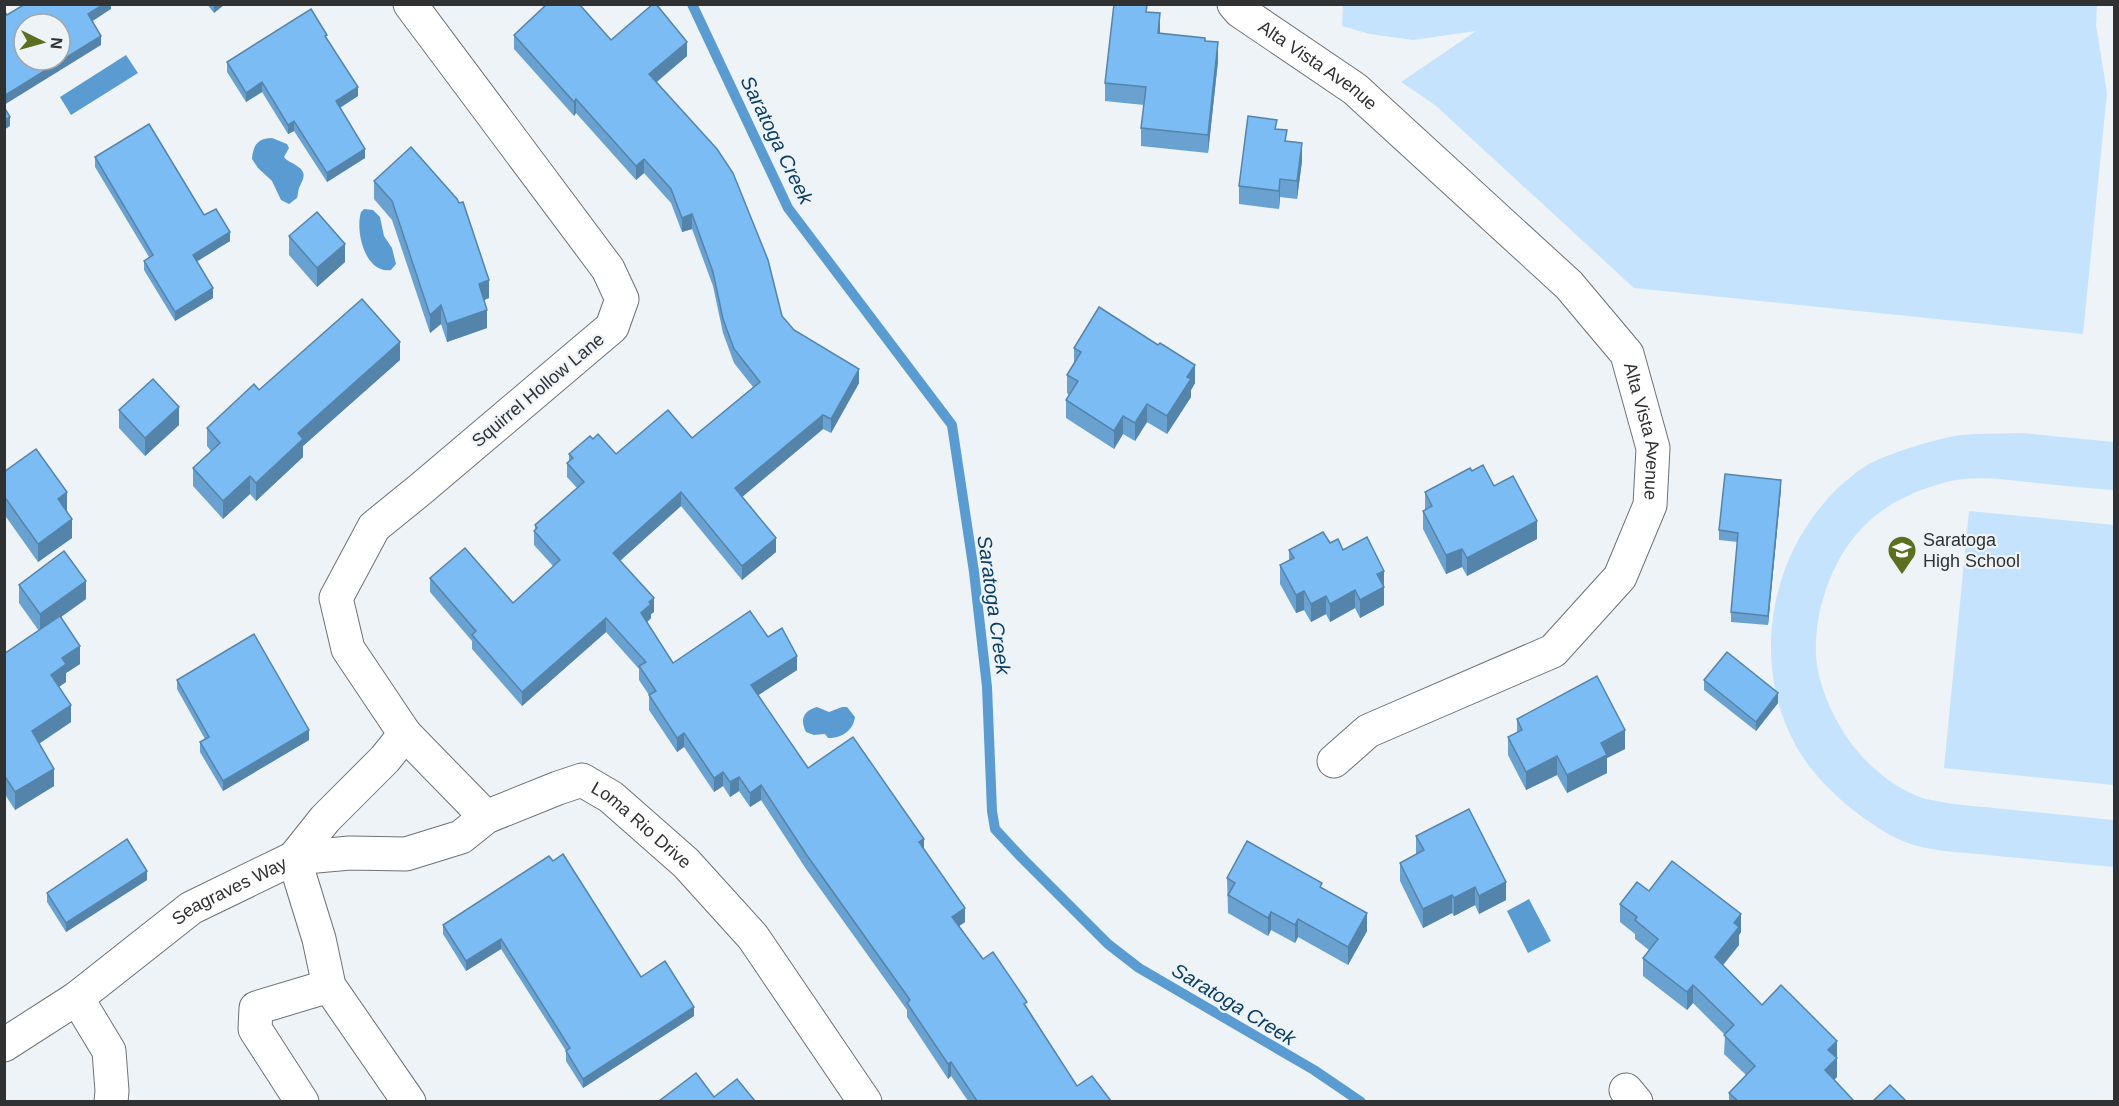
<svg xmlns="http://www.w3.org/2000/svg" width="2119" height="1106" font-family="Arial,sans-serif">
<style>
.green{fill:#c5e3fd}
.water{fill:#5a9cd1}
.lines{fill:none;stroke-linecap:round;stroke-linejoin:round}
.stream{stroke:#5a9cd1;stroke-width:10}
.minor-casing{stroke:#6d7276;stroke-width:35}
.minor{stroke:#fff;stroke-width:33}
.wall{fill:#69a2d1}
.shaded-wall{fill:#5584aa}
.building{fill:#7abcf3;stroke:#5584aa;stroke-width:1.5;fill-rule:evenodd}
.labels{text-anchor:middle;dominant-baseline:central;stroke-width:4.5;stroke-linejoin:round;paint-order:stroke}
.street-label{font-size:18px;fill:#2f3133;stroke:#eef3f8}
.poi-label{font-size:18px;fill:#2f3133;stroke:#eef3f8;text-anchor:start}
.water-label{font-size:20px;font-style:italic;fill:#0a3e62;stroke:#eef3f8}
</style>
<rect width="100%" height="100%" fill="#eef3f8"/>
<g class="green">
<path d="M1343,5H2097L2096,25L2107,93L2083,334L1634,288L1435,105L1401,82L1476,31L1413,40L1370,34L1342,26Z"/>
<path d="M2021,433L2114,442V490C2086,488 2057,485 2028,482C2001,479 1970,475 1943,483C1916,490 1887,504 1867,523C1833,555 1814,609 1816,655C1818,686 1833,718 1851,743C1869,767 1896,790 1926,799C1935,801 1944,802 1953,804L2114,820V867C2072,863 2030,859 1988,855C1960,852 1929,852 1903,841C1885,834 1868,821 1853,810C1831,792 1810,771 1796,746C1744,652 1776,527 1864,467C1882,455 1940,437 1962,435C1982,433 2002,434 2021,433Z"/>
<path d="M1969,511L2114,525V785L1944,768Z"/>
</g>
<g class="water">
<path d="M126,55L138,73L71,115L60,97Z"/>
<path d="M272,138L287,144L289,148L284,157C288,162 292,162 297,166C308,173 303,179 299,188C298,191 298,195 297,198L289,204L281,200L272,181L258,168L252,159C253,145 258,138 272,138Z"/>
<path d="M364,209L373,210L380,217L384,236L392,248L396,264L391,270C365,274 355,231 361,212Z"/>
<path d="M817,707L829,712L842,707H847L855,717C853,731 842,738 828,738L825,734L814,735L806,732C800,719 803,711 817,707Z"/>
<path d="M1529,899L1551,941L1528,953L1507,911Z"/>
</g>
<g class="lines">
<path class="stream" d="M692,4L788,208L952,425L974,572L987,687L992,811L995,829L1021,857L1108,944L1139,968L1314,1070L1361,1102"/>
<g class="minor-casing">
<g id="minor">
<path d="M410,4L608,269L622,299L612,327L422,488L374,527L336,598L348,649L405,734L486,817"/>
<path id="s1" d="M1234,4L1240,11L1355,89L1569,285L1627,354L1653,448L1650,505L1620,577L1553,651L1368,731L1334,761"/>
<path d="M405,734L385,759L325,819L294,858L319,939L329,986L409,1102"/>
<path d="M77,998L109,1051L112,1091L111,1102"/>
<path id="s2" d="M4,1045L77,998L191,908L294,858L350,853L406,854L461,837L486,817L558,788L582,780L611,797L686,863L753,937L865,1102"/>
<path d="M1626,1090L1636,1102"/>
<path d="M302,1102L255,1029L256,1008L329,986"/>
</g>
</g>
<use href="#minor" class="minor"/>
</g>
<g class="wall">
<path d="M207,4H225L214,13Z"/>
<path d="M1147,12L1160,33L1205,41L1218,61L1208,153L1141,146V128L1144,105L1105,101V83Z"/>
<path d="M514,35L611,40L687,56L657,82L782,316L794,330L859,383L831,433L823,429L742,497L776,552L742,580L681,506L620,561L654,612L651,614V618L647,622L673,663L768,637L797,670L758,695L808,768L924,849L965,922L959,926L983,959L1027,1007L1077,1086L1111,1101H968L951,1076L948,1079L907,1017V1010L806,869L761,800L750,807L739,791L730,797L723,786L714,792L684,747L677,752L649,710V695L639,680V669L606,632L522,706L472,649V641L430,592V578L513,603L553,566L534,545V531L535,530V525L577,488L567,477V463L569,461V454L593,439L616,454L692,438L753,387L734,363L723,333L713,286L692,229L682,232L671,203L644,173L636,180L576,113L574,116L514,49Z"/>
<path d="M327,39L358,96L340,108L365,158L327,182L294,131L288,134L262,92L246,102L227,72V62Z"/>
<path d="M1277,129L1302,161L1297,199L1280,197L1279,209L1239,204V186Z"/>
<path d="M95,157L204,215L230,241L197,261L213,298L175,321L144,270V261L149,257L95,167Z"/>
<path d="M374,181L489,298L484,300L487,328L447,342L441,324L430,333L392,220L374,199Z"/>
<path d="M289,236L345,262L317,287L289,255Z"/>
<path d="M1074,348L1195,383L1191,390V397L1167,434L1147,422L1135,441L1123,434L1114,449L1066,418V400L1069,395L1067,393V375L1074,364Z"/>
<path d="M400,360L303,446V457L256,501L250,494L223,519L193,486V468L211,451L207,446V428L259,390Z"/>
<path d="M119,410L179,425L145,456L119,428Z"/>
<path d="M1472,471L1494,486L1537,539L1467,576L1462,567L1446,574L1423,529V511L1425,510V492Z"/>
<path d="M4,472L67,510L66,511L72,538L38,562L4,514Z"/>
<path d="M1781,489L1768,625L1731,622V612L1738,542L1719,540V530Z"/>
<path d="M1330,543L1384,571V605L1360,618L1355,608L1330,622L1326,614L1311,622L1304,610L1296,613L1280,584V565L1289,561V550Z"/>
<path d="M19,585L86,599L61,617L80,664L66,673V682L59,687L71,722L39,744L54,786L15,810L4,793V654L39,631L19,603Z"/>
<path d="M177,680L309,740L223,791L200,752V742L205,739L177,689Z"/>
<path d="M1704,680L1778,703L1756,731L1704,690Z"/>
<path d="M1517,719L1625,749L1607,758V773L1567,793L1557,775L1526,790L1508,755V737L1517,733Z"/>
<path d="M1416,836L1506,900L1479,914L1475,905L1454,916L1452,913L1423,928L1400,881V863L1416,854Z"/>
<path d="M1227,878L1322,888L1367,931L1348,965L1298,937L1295,943L1271,930L1268,936L1228,913Z"/>
<path d="M147,880L66,932L47,902V893Z"/>
<path d="M1649,891L1741,932L1739,935V945L1723,965L1762,1005L1837,1041V1077L1834,1080L1854,1101H1729V1093L1746,1075L1724,1054L1725,1035L1693,1003L1687,1010L1643,976V958L1649,950L1635,939V934L1620,922V904Z"/>
<path d="M443,925L641,977L694,1016L583,1088L566,1061V1051L501,949L466,971L443,934Z"/>
</g>
<g class="shaded-wall">
<path d="M104,4H111V9L88,24V14Z"/>
<path d="M214,4H225L214,13Z"/>
<path d="M1160,13V32L1158,51V33Z"/>
<path d="M101,36V45L4,105V96Z"/>
<path d="M687,42V56L649,88V74Z"/>
<path d="M1218,42V61L1208,153V135Z"/>
<path d="M262,82V92L246,102V93Z"/>
<path d="M358,87V96L336,110V101Z"/>
<path d="M576,99V113L574,116V102Z"/>
<path d="M10,117V126L4,130V120Z"/>
<path d="M294,121V131L288,134V125Z"/>
<path d="M1302,143V161L1297,199V181Z"/>
<path d="M365,149V158L327,182V173Z"/>
<path d="M644,159V173L636,180V166Z"/>
<path d="M1280,179V197L1279,209V191Z"/>
<path d="M692,214V229L682,232V218Z"/>
<path d="M230,232V241L193,264V255Z"/>
<path d="M345,244V262L317,287V268Z"/>
<path d="M489,280V298L479,302V284Z"/>
<path d="M213,288V298L175,321V312Z"/>
<path d="M441,305V324L430,333V315Z"/>
<path d="M487,310V328L447,342V324Z"/>
<path d="M400,342V360L303,446V457L256,501V483L298,433Z"/>
<path d="M1195,365V383L1191,390V397L1167,434V416L1187,377Z"/>
<path d="M859,369V383L831,433V419Z"/>
<path d="M1147,404V422L1135,441V423Z"/>
<path d="M179,407V425L145,456V438Z"/>
<path d="M823,415V429L735,503V488Z"/>
<path d="M1123,416V434L1114,449V431Z"/>
<path d="M250,476V494L223,519V501Z"/>
<path d="M1781,480V489L1768,625V616Z"/>
<path d="M67,492V510L58,517V499Z"/>
<path d="M681,492V506L613,567V553Z"/>
<path d="M72,519V538L38,562V544Z"/>
<path d="M1537,521V539L1467,576V558Z"/>
<path d="M776,538V552L742,580V566Z"/>
<path d="M1462,549V567L1446,574V555Z"/>
<path d="M1384,571V605L1360,618V600L1377,574Z"/>
<path d="M86,581V599L40,632V614Z"/>
<path d="M1355,590V608L1330,622V604Z"/>
<path d="M1304,591V610L1296,613V595Z"/>
<path d="M1326,596V614L1311,622V604Z"/>
<path d="M654,598V612L651,614V618L641,628V613L649,602Z"/>
<path d="M606,618V632L522,706V692Z"/>
<path d="M80,646V664L66,673V682L51,692V675L62,658Z"/>
<path d="M797,656V670L751,700V685Z"/>
<path d="M1778,693V703L1756,731V722Z"/>
<path d="M71,705V722L32,748V731Z"/>
<path d="M309,730V740L223,791V781Z"/>
<path d="M1625,730V749L1607,758V773L1567,793V775L1601,743Z"/>
<path d="M684,733V747L677,752V738Z"/>
<path d="M1557,756V775L1526,790V772Z"/>
<path d="M54,769V786L15,810V792Z"/>
<path d="M723,772V786L714,792V778Z"/>
<path d="M739,777V791L730,797V782Z"/>
<path d="M761,785V800L750,807V793Z"/>
<path d="M924,839V853L919,842Z"/>
<path d="M147,871V880L66,932V923Z"/>
<path d="M1506,882V900L1479,914V896Z"/>
<path d="M1475,887V905L1454,916V898Z"/>
<path d="M1452,895V913L1423,928V909Z"/>
<path d="M965,908V922L952,931V917Z"/>
<path d="M1271,912V930L1268,936V918Z"/>
<path d="M1367,913V931L1348,965V947Z"/>
<path d="M1741,914V932L1739,935V945L1715,975V957L1734,923Z"/>
<path d="M1298,919V937L1295,943V925Z"/>
<path d="M501,939V949L466,971V961Z"/>
<path d="M1693,985V1003L1687,1010V992Z"/>
<path d="M694,1007V1016L583,1088V1079Z"/>
<path d="M1837,1041V1077L1825,1089V1070L1828,1050Z"/>
<path d="M951,1062V1076L948,1079V1064Z"/>
</g>
<g class="building">
<path d="M25,4H104L88,14L101,36L4,96V11L7,15ZM24,24H60V60H24Z"/>
<path d="M547,4H579L611,40L653,4H656L687,42L649,74L717,149L733,173L768,260L782,316L794,330L859,369L831,419L823,415L735,488L776,538L742,566L681,492L613,553L654,598L649,602L651,604L641,613L673,663L750,611L768,637L782,628L797,656L751,685L808,768L853,737L924,839L919,842L965,908L952,917L983,959L993,952L1027,1002L1024,1004L1077,1086L1092,1076L1111,1101H977L951,1062L948,1064L907,1003L910,1000L806,854L761,785L750,793L739,777L730,782L723,772L714,778L684,733L677,738L649,695L656,691L639,666L646,662L606,618L522,692L472,635L476,631L430,578L465,548L513,603L560,560L534,531L537,528L535,525L584,482L567,463L573,458L569,454L590,436L593,439L598,434L616,454L668,410L692,438L760,382L734,349L723,319L713,272L692,214L682,218L671,189L644,159L636,166L576,99L574,102L514,35Z"/>
<path d="M1114,4L1147,5L1146,12L1160,13L1158,33L1205,38V41L1218,42L1208,135L1141,128L1146,87L1105,83Z"/>
<path d="M311,9L327,35L325,36L358,87L336,101L365,149L327,173L294,121L288,125L262,82L246,93L227,62Z"/>
<path d="M4,107L10,117L4,120Z"/>
<path d="M1248,116L1277,120L1275,129L1287,130L1285,141L1302,143L1297,181L1280,179L1279,191L1239,186Z"/>
<path d="M149,124L204,215L216,209L230,232L193,255L213,288L175,312L144,261L153,255L95,157Z"/>
<path d="M411,147L457,199L459,203L463,202L489,280L479,284L487,310L447,324L441,305L430,315L392,201L374,181Z"/>
<path d="M317,212L345,244L317,268L289,236Z"/>
<path d="M362,299L400,342L298,433L303,439L256,483L250,476L223,501L193,468L220,443L207,428L254,384L259,390Z"/>
<path d="M1099,307L1158,345L1160,343L1195,365L1187,377L1191,379L1167,416L1147,404L1135,423L1123,416L1114,431L1066,400L1078,381L1067,375L1081,352L1074,348Z"/>
<path d="M153,379L179,407L145,438L119,410Z"/>
<path d="M36,449L67,492L58,499L72,519L38,544L4,496V472Z"/>
<path d="M1483,465L1494,486L1513,476L1537,521L1467,558L1462,549L1446,555L1423,511L1432,506L1425,492L1470,468L1472,471Z"/>
<path d="M1725,474L1781,480L1768,616L1731,612L1738,533L1719,530Z"/>
<path d="M1323,532L1330,543L1338,539L1343,550L1367,537L1384,571L1377,574L1384,587L1360,600L1355,590L1330,604L1326,596L1311,604L1304,591L1296,595L1280,565L1294,558L1289,550Z"/>
<path d="M64,551L86,581L40,614L19,585Z"/>
<path d="M60,616L80,646L62,658L66,664L51,675L71,705L32,731L54,769L15,792L4,775V654Z"/>
<path d="M254,634L309,730L223,781L200,742L209,737L177,680Z"/>
<path d="M1727,652L1778,693L1756,722L1704,680Z"/>
<path d="M1597,676L1625,730L1601,743L1607,755L1567,775L1557,756L1526,772L1508,737L1522,730L1517,719Z"/>
<path d="M1469,809L1506,882L1479,896L1475,887L1454,898L1452,895L1423,909L1400,863L1424,850L1416,836Z"/>
<path d="M127,839L147,871L66,923L47,893Z"/>
<path d="M1247,841L1322,883L1320,887L1367,913L1348,947L1298,919L1295,925L1271,912L1268,918L1228,895L1235,883L1227,878Z"/>
<path d="M563,854L641,977L665,961L694,1007L583,1079L566,1051L570,1048L501,939L466,961L443,925L549,856L553,861Z"/>
<path d="M1672,861L1741,914L1734,923L1739,927L1715,957L1762,1005L1781,985L1837,1041L1828,1050L1837,1058L1825,1070L1854,1101H1738L1729,1093L1755,1066L1724,1035L1734,1025L1693,985L1687,992L1643,958L1658,939L1635,920L1637,917L1620,904L1637,882L1649,891Z"/>
<path d="M696,1073L714,1097L737,1079L755,1101H659Z"/>
<path d="M1890,1085L1906,1101H1873Z"/>
</g>
<defs>
<g id="school-pin" transform="scale(1.5)"><path d="M0 17L-7.5 6A9.5 9.5 0 1 1 7.5 6Z" fill="#5a6f1f" stroke="#eef3f8"/><path d="M0-5L7-2L0 1L-7-2ZM-4 1L0 2.5L4 1V4Q0 6-4 4Z" fill="#fff"/></g>
</defs>
<g fill-rule="evenodd">
<use href="#school-pin" x="1902" y="550"/>
</g>
<g class="labels">
<g class="street-label">
<text stroke="none"><textPath href="#s1" startOffset="104">Alta Vista Avenue</textPath></text>
<text transform="translate(538 390) rotate(-40)">Squirrel Hollow Lane</text>
<text stroke="none"><textPath href="#s1" startOffset="608">Alta Vista Avenue</textPath></text>
<text stroke="none"><textPath href="#s2" startOffset="726">Loma Rio Drive</textPath></text>
<text stroke="none"><textPath href="#s2" startOffset="274">Seagraves Way</textPath></text>
</g>
<g class="poi-label">
<text x="1923" y="540">Saratoga<tspan x="1923" dy="21">High School</tspan></text>
</g>
<g class="water-label">
<text transform="translate(777 140) rotate(64)">Saratoga Creek</text>
<text transform="translate(994 605) rotate(82)">Saratoga Creek</text>
<text transform="translate(1234 1004) rotate(31)">Saratoga Creek</text>
</g>
</g>
<rect width="2119" height="1106" fill="none" stroke="#2f3133" stroke-width="12"/>
<g transform="translate(42 42) rotate(95)"><circle r="28" fill="#eef3f8" stroke="#a2a5a9" stroke-width="1.5"/>
<path d="M0-4.5L10 22L0 15L-10 22Z" fill="#5a6f1f"/>
<text y="-9" font-size="16" font-weight="bold" text-anchor="middle" fill="#2f3133">N</text>
</g>
</svg>
